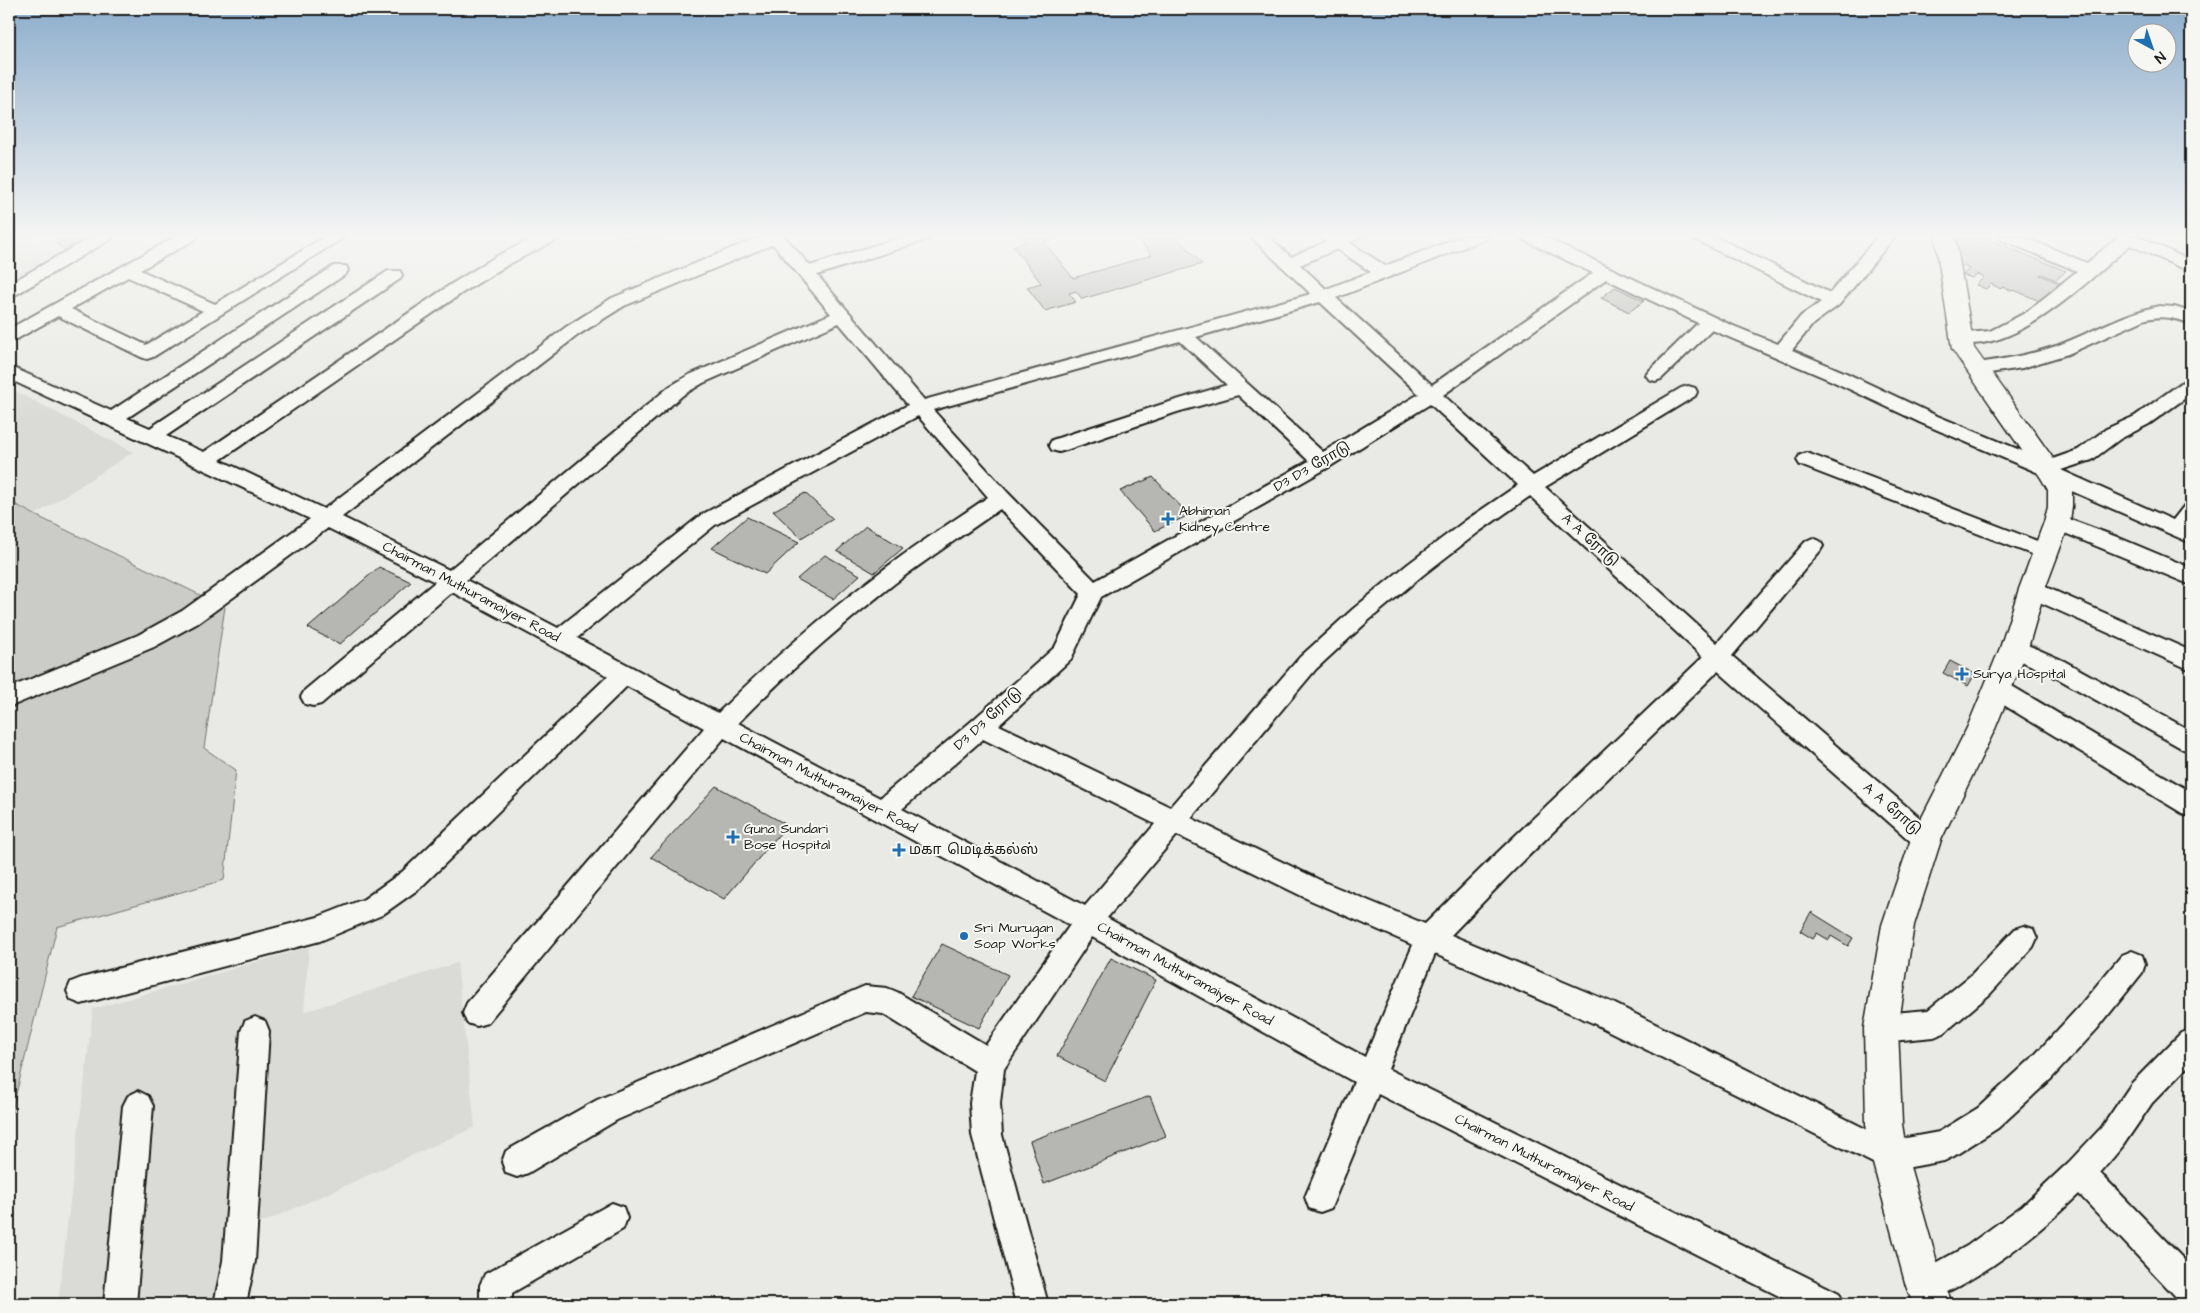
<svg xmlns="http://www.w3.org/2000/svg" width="2200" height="1313" font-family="'Architects Daughter','Noto Sans Tamil',sans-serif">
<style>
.built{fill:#dadad6}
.green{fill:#cbcbc7;stroke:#747472}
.building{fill:#b6b6b3;stroke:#1c1c1c}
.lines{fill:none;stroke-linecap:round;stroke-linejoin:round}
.minor-casing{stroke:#1c1c1c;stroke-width:4}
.major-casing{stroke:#1c1c1c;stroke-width:3}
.minor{fill:#f6f6f2;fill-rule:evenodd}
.major{fill:#f6f6f2;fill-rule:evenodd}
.poi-dot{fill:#1f6fb2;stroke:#f6f6f2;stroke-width:2}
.labels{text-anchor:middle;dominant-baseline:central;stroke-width:4;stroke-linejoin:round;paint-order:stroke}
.street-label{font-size:14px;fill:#1c1c1c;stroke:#f6f6f2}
.poi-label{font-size:14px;fill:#1c1c1c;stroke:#f6f6f2;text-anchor:start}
</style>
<rect width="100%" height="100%" fill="#e9e9e5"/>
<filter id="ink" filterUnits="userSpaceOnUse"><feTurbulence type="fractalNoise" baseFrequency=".02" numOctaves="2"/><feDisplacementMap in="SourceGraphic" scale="10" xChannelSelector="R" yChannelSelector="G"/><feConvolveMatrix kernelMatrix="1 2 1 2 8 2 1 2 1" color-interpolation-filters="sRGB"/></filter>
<g filter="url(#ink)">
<g class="built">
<path d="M9,236H26L56,254L9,281Z"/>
<path d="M613,236H669L634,251Z"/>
<path d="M9,388L133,452L35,515L9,501Z"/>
<path d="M309,947L304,1012L457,963L475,1127L235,1235L219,1304H58L93,1009Z"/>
</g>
<path class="green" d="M9,501L35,515L225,607L204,748L236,770L224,880L57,927L9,1123Z"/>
<g class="building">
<path d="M72,236L90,237L65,250L56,244Z"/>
<path d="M1026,236H1063L1044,242L1073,278L1152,255L1135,236H1176L1202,264L1082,299L1076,291L1069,293L1076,302L1045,311L1027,287L1041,283L1013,246L1027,242L1024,237Z"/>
<path d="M1950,236H1962L1979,243L1985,238L2066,271L2056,280L2042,274L2040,275L2064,285L2059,290L2054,288L2042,302L2014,290L2013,291L2002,287L2001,289L1991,284L1986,289L1976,285L1984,277L1977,274L1972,278L1963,275L1969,269L1957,263L1960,260L1950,255Z"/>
<path d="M1615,287L1644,301L1629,312L1601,298Z"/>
<path d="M1153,477L1189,515L1155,531L1120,491Z"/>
<path d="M805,493L833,519L801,538L773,511Z"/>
<path d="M747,517L799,542L765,574L712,548Z"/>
<path d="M866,526L903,548L874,573L837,551Z"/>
<path d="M825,555L860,575L833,599L797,579Z"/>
<path d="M379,567L411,582L340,644L308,628Z"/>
<path d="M1950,661L1975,674L1968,686L1943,673Z"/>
<path d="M716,786L787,825L724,899L651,857Z"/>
<path d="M1811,912L1853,938L1848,946L1831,936L1829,940L1817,933L1813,939L1800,931Z"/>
<path d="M942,944L1008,975L979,1028L911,996Z"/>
<path d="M1111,958L1156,980L1105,1081L1057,1056Z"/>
<path d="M1150,1096L1166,1136L1044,1184L1030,1141Z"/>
</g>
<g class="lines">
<g class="minor-casing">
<g id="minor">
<path d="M93,236H113L111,239L15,295L9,296V284Z"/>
<path d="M177,236H198L196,239L140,270L215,304L326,236H346L153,357L147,359L141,357L58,316L15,340L9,341V329ZM128,277L203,311L146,345L71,309Z"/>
<path d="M538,236H560L558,239L509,264L462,293L220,460L324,509L566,327L612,298L762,236H784L810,266L904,236H930L928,239L817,275L924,400L1311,294L1250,236H1268L1291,257L1326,242L1321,236H1361L1350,243L1385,266L1463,236H1487L1485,239L1336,298L1432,385L1593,273L1522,239L1520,236H1542L1731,325L1778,344L1801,316L1821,302L1694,239L1692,236H1714L1830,293L1878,236H1895L1839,305L1813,324L1792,350L1844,372L1935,415L2047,461L2078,450L2106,429L2135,416L2184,381L2191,379V394L2149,424L2120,439L2092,460L2061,470L2173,520L2184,506L2191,504V543L2044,479L2041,474L1921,423L1830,380L1712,330L1661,379L1655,381L1649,379L1646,375L1649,371L1698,323L1606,279L1443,395L1533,476L1681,388L1688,386L1695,388L1697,392L1695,396L1545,487L1717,643L1806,541L1813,538L1820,541L1823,546L1820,551L1732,656L1935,831L1939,839L1935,847L1926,850L1917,847L1718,671L1514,870L1451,935L1613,1003L1890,1141L1939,1132L1978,1108L2031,1059L2077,1009L2122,955L2132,951L2142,955L2145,964L2142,973L2097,1029L2051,1079L1998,1128L1954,1156L1944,1161L1889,1171L1593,1023L1435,954L1388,1069L1839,1293L1844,1304H1795L1378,1094L1331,1208L1320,1212L1309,1208L1305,1197L1354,1082L1092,937L1004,1069L1000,1103L1002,1135L1048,1304H1016L972,1135L970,1103L975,1071L883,1014L866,1012L617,1120L528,1173L517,1177L506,1173L502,1162L506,1151L597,1100L865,986L887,988L897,992L986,1045L1070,925L724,738L487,1023L477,1026L467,1023L463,1013L467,1003L704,728L627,686L420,888L382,915L320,941L81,1004L71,1000L67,991L71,982L81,978L318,917L364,899L402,872L608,676L452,592L321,704L313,706L305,704L301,697L305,690L435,582L328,528L198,623L154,647L9,707V688L138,635L182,611L310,519L9,379V366L111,411L334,266H346L348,270L346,274L127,418L150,428L388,271H400L402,275L400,279L166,436L204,452L450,285L497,256ZM773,244L831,314L689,375L669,387L449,570L342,517L578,335L624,306ZM1337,249L1371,272L1326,289L1300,265ZM1320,302L1419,394L1323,452L1196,337ZM839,323L908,405L701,515L558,628L466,580L683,395L703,383ZM1180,341L1227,385L1163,404L1052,440L1049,445L1052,450L1059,452L1066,450L1177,412L1238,395L1309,461L1095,581L1008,493L933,410ZM1430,404L1518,485L1465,521L1408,564L1353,609L1300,657L1170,807L999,725L1071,659L1101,597L1329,467ZM918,416L988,497C952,522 914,546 879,573C822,616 769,662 718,713L577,638L715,525ZM1530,496L1703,657L1496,854L1425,924L1326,883L1191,818L1316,669L1368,621L1423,575L1480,531ZM1000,509L1081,594L1055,647L973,720L880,798L738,723C787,673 839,627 894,584C928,558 965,534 1000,509ZM983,739L1155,824L1085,906L902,809ZM1177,835L1308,899L1413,945L1365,1057L1107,918Z"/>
<path d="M1998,236H2021L2087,263L2117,238L2116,236H2138L2191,261V272L2130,245C2088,280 2014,357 1955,342L1952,338L1955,334L1990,331L2027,312L2077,271L2000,239Z"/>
<path d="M2159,306L2174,307L2191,312V323C2173,319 2166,315 2146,319L2068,354L2022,368L1977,375L1971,373L1968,369L1971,365L1977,363C2004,359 2030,355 2056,346C2091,333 2122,314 2159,306Z"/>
<path d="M1807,453L2053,547L2056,552L2053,557L2046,560L2039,557L1800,465L1797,460L1800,455Z"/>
<path d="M2057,515L2117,537L2191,568V585L2050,527L2047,522L2050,517Z"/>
<path d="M2032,581L2191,651V670L2024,595L2021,589L2024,583Z"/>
<path d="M2014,639L2064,661L2191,731V752L2183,749L2048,673L2006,654L2003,648L2006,642Z"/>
<path d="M1997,680L2005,682L2191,792V816L2182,813L1989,696L1986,689L1989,682Z"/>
<path d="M2024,926L2033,929L2037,938L2033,947L1990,994L1944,1033L1934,1037L1881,1042L1871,1038L1867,1028L1871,1018L1881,1014L1928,1010L1970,976L2015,929Z"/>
<path d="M255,1017L265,1021L269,1031L255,1261L246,1304H214L223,1261L241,1031L245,1021Z"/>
<path d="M2191,1029V1063L2152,1103L2122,1147L2100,1173L2191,1267V1304L2180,1301L2079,1194C2034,1237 1984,1278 1925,1302L1914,1297L1909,1286L1914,1275L1967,1246L2022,1206L2069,1162L2102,1127L2132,1083L2181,1033Z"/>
<path d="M138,1091L148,1096L153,1106L136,1304H104L123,1106L128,1096Z"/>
<path d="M612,1203L623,1207L627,1218L623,1229L512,1293V1304H480V1285L485,1274Z"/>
</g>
</g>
<g class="major-casing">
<path id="major" d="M1935,236H1955L1974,348L2060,468L2072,490V507L2070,522L2045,589L2028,648L1995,729L1941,840L1914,925L1898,1028L1902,1124L1907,1156L1943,1283L1953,1304H1913L1906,1286L1871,1156L1866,1124L1864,1028L1882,925L1911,839L1967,728L2000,648L2019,589L2044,522L2048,507V490L2041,478L1952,349Z"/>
</g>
<use href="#minor" class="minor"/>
<use href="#major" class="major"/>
</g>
</g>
<linearGradient id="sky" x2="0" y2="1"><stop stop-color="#8cadcc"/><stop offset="0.56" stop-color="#f5f5f3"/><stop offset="1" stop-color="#f5f5f3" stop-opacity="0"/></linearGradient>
<rect width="2200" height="420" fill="url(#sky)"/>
<g class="poi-dot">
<path d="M1165.5 511.5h5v5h5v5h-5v5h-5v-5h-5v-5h5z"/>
<path d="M1959.5 666.5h5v5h5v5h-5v5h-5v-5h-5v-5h5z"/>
<path d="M730.5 829.5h5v5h5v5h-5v5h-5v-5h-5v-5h5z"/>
<path d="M896.5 842.5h5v5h5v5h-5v5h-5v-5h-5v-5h5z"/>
<circle cx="964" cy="936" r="5"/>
</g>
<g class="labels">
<g class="street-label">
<text transform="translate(1312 467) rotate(-30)">D3 D3 ரோடு</text>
<text transform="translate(1590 540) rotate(42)">A A ரோடு</text>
<text transform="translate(471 592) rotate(28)">Chairman Muthuramaiyer Road</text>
<text transform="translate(988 719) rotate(-42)">D3 D3 ரோடு</text>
<text transform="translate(828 783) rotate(28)">Chairman Muthuramaiyer Road</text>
<text transform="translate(1892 809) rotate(41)">A A ரோடு</text>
<text transform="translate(1185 974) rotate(29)">Chairman Muthuramaiyer Road</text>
<text transform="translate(1544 1163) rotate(27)">Chairman Muthuramaiyer Road</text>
</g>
<g class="poi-label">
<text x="1179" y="511">Abhiman<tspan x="1179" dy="16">Kidney Centre</tspan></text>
<text x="1973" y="674">Surya Hospital</text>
<text x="744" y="829">Guna Sundari<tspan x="744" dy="16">Bose Hospital</tspan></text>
<text x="909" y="850">மகா மெடிக்கல்ஸ்</text>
<text x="974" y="928">Sri Murugan<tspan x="974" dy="16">Soap Works</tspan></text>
</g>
</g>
<rect width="2200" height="1313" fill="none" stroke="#f6f6f2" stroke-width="30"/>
<rect x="15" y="15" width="2170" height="1283" fill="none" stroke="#1c1c1c" stroke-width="2" filter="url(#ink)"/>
<g transform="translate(2152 48) rotate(140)"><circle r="24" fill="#f6f6f2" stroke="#9f9f9c"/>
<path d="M0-4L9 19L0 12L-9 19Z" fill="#1f6fb2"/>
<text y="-8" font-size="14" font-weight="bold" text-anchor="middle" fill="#1c1c1c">N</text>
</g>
</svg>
